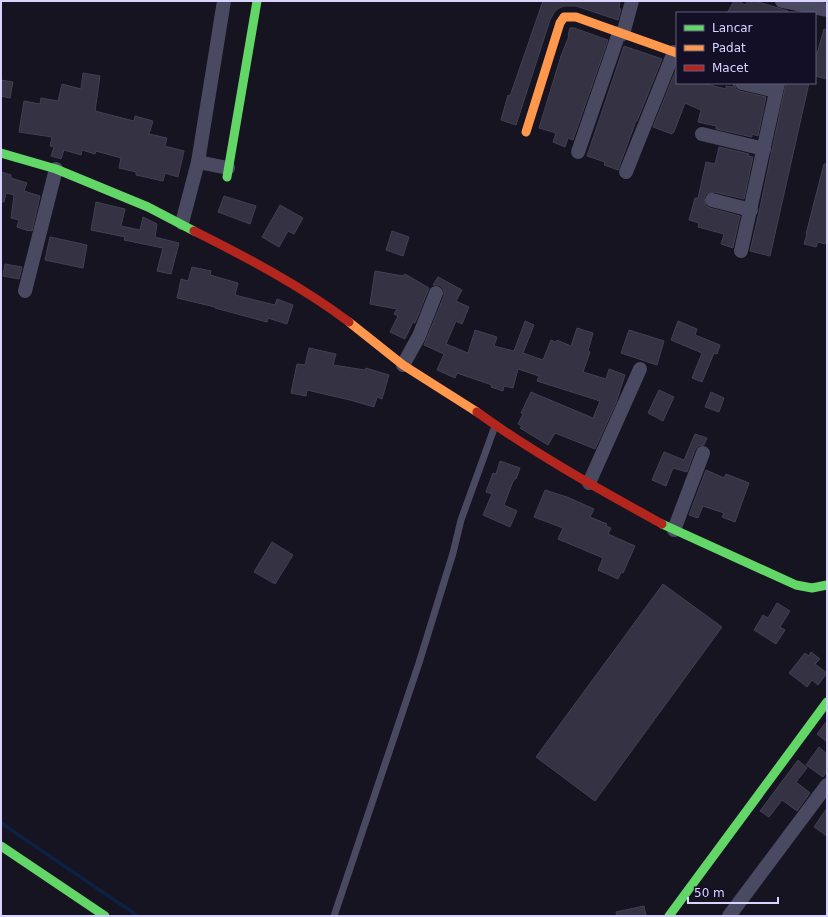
<svg xmlns="http://www.w3.org/2000/svg" width="828" height="917" font-family="'DejaVu Sans',sans-serif">
<style>
.lines{fill:none;stroke-linecap:round;stroke-linejoin:round}
.stream{stroke:#0d2144;stroke-width:3.5}
.building{fill:#343243;stroke:#433f54}
.lane{stroke:#4a4962;stroke-width:7}
.street{stroke:#4a4962;stroke-width:14}
.fast{stroke:#63d668;stroke-width:9}
.slow{stroke:#ff974d;stroke-width:9}
.jam{stroke:#b3261e;stroke-width:9}
</style>
<rect width="100%" height="100%" fill="#161421"/>
<g class="lines">
<path class="stream" d="M1,823L138,916"/>
</g>
<g class="building">
<path d="M543,1H620L619,8L621,9L618,20L576,6H564L559,8L555,11L550,20L516,125L501,120L508,95L510,96Z"/>
<path d="M734,1H738L745,5L748,1H755L788,11V13H727Z"/>
<path d="M570,28H574L608,40L573,140L568,138L565,147L553,142L556,133L539,128L561,56L569,36L568,35Z"/>
<path d="M824,29L827,30V79L815,76V53L817,54Z"/>
<path d="M624,46L662,59L637,121H636L618,170L604,165L605,162L587,156Z"/>
<path d="M677,67V83H707L706,84L726,89V86L733,87L734,83L736,89L740,91L766,97L758,136L752,134V137L716,129V126L698,122L701,110L685,103L674,132H673L672,134L653,127Z"/>
<path d="M83,73L100,76L95,111L134,121L135,116L153,121L149,134L167,138L165,146L184,151L178,177L165,173L163,181L136,175V172L119,168L121,158L96,151L95,154L82,150L81,155L64,150L61,159L51,156L54,147L50,146L52,137L19,132L24,101L40,104L41,98L58,101L62,84L81,89Z"/>
<path d="M1,80L13,82L10,98L1,96Z"/>
<path d="M786,83H809L770,256L750,251L759,212Z"/>
<path d="M719,147L749,154L748,156L753,157L744,199L714,192L706,194L704,198L706,206L710,208L740,216L733,248L721,244L724,234L698,227L699,223L689,220L695,198H698L706,162L715,164Z"/>
<path d="M824,164H827V238L825,244L818,242L816,247L804,244L807,234H806Z"/>
<path d="M1,172L11,175V178L27,183L24,191L40,196L32,231L30,230L29,231L17,227L19,220L11,218L14,195L6,193L4,202H1Z"/>
<path d="M224,196L256,206L250,224L218,212Z"/>
<path d="M96,202L125,209L121,226L140,230L143,217L157,224L155,237L179,243L171,274L157,271L163,248L124,240L125,237L91,230Z"/>
<path d="M280,205L303,218L294,234L288,231L279,247L262,237Z"/>
<path d="M392,231L409,237L403,256L386,250Z"/>
<path d="M50,237L87,245L83,268L45,260Z"/>
<path d="M5,264L22,267L19,279L3,276Z"/>
<path d="M192,267L211,271L210,275L238,283L235,295L275,305L277,299L293,305L287,324L268,318L267,322L215,308V307L177,298L181,279L188,281Z"/>
<path d="M375,271L403,276L405,274L429,288L415,323L413,322L405,339L390,332L398,316L394,314L397,309L370,304Z"/>
<path d="M438,277L462,290L456,301L469,307L462,324L456,321L446,344L468,353L475,330L497,337L494,346L514,351L525,321L534,325L523,353L543,360L551,340L556,342L557,340L571,346L577,328L593,333L588,351L590,352L583,372L606,379L609,369L625,375L616,403L595,449L555,433L548,445L520,428L522,426L518,424L523,414L521,413L531,392L593,418L600,401L537,381L539,376L518,369L513,388L504,386L503,391L491,387L492,385L457,373L455,378L437,370L444,354L424,345L444,296V291L442,287L439,285H433Z"/>
<path d="M678,321L697,329L695,335L720,345L717,354L714,353L702,382L692,378L702,353L671,340Z"/>
<path d="M629,330L664,341L657,365L621,353Z"/>
<path d="M309,348L336,354L333,365L365,370L366,368L389,375L382,399L377,397L374,407L350,400L307,390L306,396L291,393L297,364L305,365Z"/>
<path d="M659,390L674,397L663,421L648,413Z"/>
<path d="M711,392L724,398L719,412L705,407Z"/>
<path d="M695,434L707,438L704,445L698,446L695,450L687,472L673,468L666,486L652,480L664,452L684,460Z"/>
<path d="M500,461L520,468L516,479H514L504,505L517,511L510,527L483,515L492,494L486,492L493,473L496,474Z"/>
<path d="M706,470L724,478L726,474L749,483L735,522L722,517L724,513L703,506L698,518L689,515Z"/>
<path d="M545,490L567,497L594,509L590,517L607,524L606,526L611,528L608,534L635,546L623,573L621,572L618,579L598,570L603,558L558,539L563,528L534,517Z"/>
<path d="M272,542L293,555L275,584L254,572Z"/>
<path d="M663,584L722,627L595,801L536,757Z"/>
<path d="M777,603L790,611L780,627L785,630L776,644L754,630L763,615L768,618Z"/>
<path d="M811,652L820,659L815,664L827,673L818,685L812,680L807,687L789,673L805,653L809,656Z"/>
<path d="M827,721V742L817,734Z"/>
<path d="M819,747L827,754V771L823,777L806,765Z"/>
<path d="M798,760L807,768L796,782L810,793L797,811L782,800L769,817L760,811Z"/>
<path d="M827,808V836L814,827Z"/>
<path d="M644,906L646,916H617L616,912Z"/>
</g>
<g class="lines">
<path class="lane" d="M334,916L419,663L453,553L461,520L495,426"/>
<g class="street">
<path d="M782,1L827,10"/>
<path d="M623,34L632,1"/>
<path d="M742,83L776,91"/>
<path d="M702,134L764,149"/>
<path d="M578,152L619,33"/>
<path d="M198,162L224,1"/>
<path d="M626,172L674,52"/>
<path d="M712,200L751,210"/>
<path d="M182,223L198,162L228,168"/>
<path d="M741,251L778,83"/>
<path d="M25,291L56,169"/>
<path d="M403,365L419,336L436,293"/>
<path d="M589,483L640,369"/>
<path d="M674,530L703,453"/>
<path d="M729,916L827,785"/>
</g>
<g class="fast">
<path d="M1,153L56,169L148,207L194,231"/>
<path d="M227,177L257,1"/>
<path d="M662,524L796,585L812,588L827,585"/>
<path d="M1,846L105,916"/>
<path d="M669,916L827,702"/>
</g>
<g class="slow">
<path d="M526,132L560,23L564,17H576L677,53"/>
<path d="M349,322L403,365L477,412"/>
</g>
<g class="jam">
<path d="M194,231C246,257 303,287 349,322"/>
<path d="M477,412C535,454 599,489 662,524"/>
</g>
</g>
<rect width="828" height="917" fill="none" stroke="#d9d4ff" stroke-width="4"/>
<rect x="676" y="12" width="140" height="72" fill="#130f26" stroke="#625e7d"/>
<rect x="684" y="25" width="20" height="6" fill="#63d668" stroke="#625e7d"/>
<text x="712" y="32" font-size="12" fill="#d9d4ff">Lancar</text>
<rect x="684" y="45" width="20" height="6" fill="#ff974d" stroke="#625e7d"/>
<text x="712" y="52" font-size="12" fill="#d9d4ff">Padat</text>
<rect x="684" y="65" width="20" height="6" fill="#b3261e" stroke="#625e7d"/>
<text x="712" y="72" font-size="12" fill="#d9d4ff">Macet</text>
<path d="M688 897v6h90v-6" fill="none" stroke="#d9d4ff" stroke-width="2"/>
<text x="694" y="897" font-size="12" fill="#d9d4ff" stroke="#130f26" stroke-width="3" paint-order="stroke">50 m</text>
</svg>
